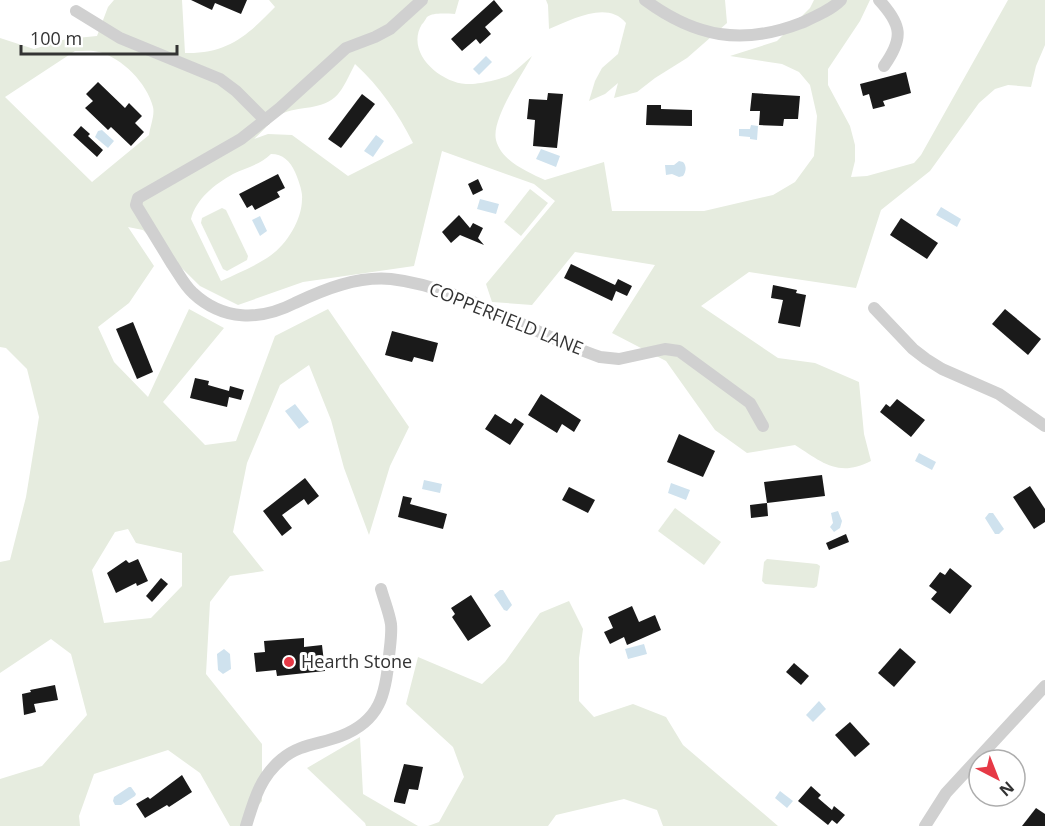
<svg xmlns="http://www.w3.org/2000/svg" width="1045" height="826" font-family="'Open Sans',sans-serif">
  <rect width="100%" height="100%" fill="#fff"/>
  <g fill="#e6ecdf" fill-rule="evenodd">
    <path d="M114,0H182L185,53C227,54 247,36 275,7L269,0H459L455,14C447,14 434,12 427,17C427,17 423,24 422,24C405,52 439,82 466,84C475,85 504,79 511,74C519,68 525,62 532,56C522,75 491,119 496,140C501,161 528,172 545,180L604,162L612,211H704L773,195L795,182L814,156L817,116L810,85L799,72L782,64L730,56L777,41L810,8L814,0H870L860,21L828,69V85L850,126L855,145V161L851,177L867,176L914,163L921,155L1008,0H1045V45L1036,66L1031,87L1008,85L995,89L979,103L930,171L881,210L856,288L749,272L701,306L778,358L815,363L859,382L864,434L871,461C838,478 822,462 795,445L747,453L715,430L666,361L612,333L655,265L575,252L532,305L492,302L486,284L555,201L534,184L442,151L414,266L303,282L238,305L200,286L143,230L128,227L154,266L129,303L98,327L114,362L148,397L189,309L224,328L163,402L205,445L236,441L275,336L328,309L409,427L390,466L369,535L344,468L331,420L309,365L280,385L247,463L233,532L264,571L230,576L210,602L206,674L262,744V801L242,826H230L200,773L168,750L94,774L79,816L80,826H0V779L42,766L87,715L71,654L51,639L0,673V562L10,560L26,497L39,417L27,369L6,348L0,347V38L34,49L66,39L97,36L108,7ZM75,51C83,51 92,50 99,52C122,58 147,83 153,107C155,115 150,127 149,135L92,182L5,97ZM355,64C380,87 398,113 413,143L348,176L292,135L268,134L254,139C262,132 270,122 278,116C285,111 297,109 305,108C339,104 341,91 355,64ZM271,154C283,154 290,161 295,172C298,179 303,192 302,199C302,221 285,247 267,258C253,267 236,274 221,281L191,219C196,199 215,184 233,174C247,167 260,165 271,154ZM128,529L136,543L182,553V586L151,618L104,623L92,570L115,532Z"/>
    <path d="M546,0H725L727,23L687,58L655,78L637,92L614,98L618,83L605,94L589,101L595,81L602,68L618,54L626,23C607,0 572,20 549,29L548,5Z"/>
    <path d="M530,189L548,203L521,236L504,222Z"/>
    <path d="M222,208L226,210L248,256L247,260L227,271L223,269L201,223L202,218Z"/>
    <path d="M675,508L721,542L704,565L658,531Z"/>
    <path d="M767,559L817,564L820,566L817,586L814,588L765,584L762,581L764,562Z"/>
    <path d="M569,601L583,629L579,658V701L594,717L633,704L666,717L683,745L778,826H663L657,810L624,799L556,815L548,826H428L439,822L464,777L453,747L406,704L418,657L482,684L505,662L540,613Z"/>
    <path d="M360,737L363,794L418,826H366L365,823L307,768Z"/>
  </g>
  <g fill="#cfe2ee">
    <path d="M486,56L492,62L479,75L473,69Z"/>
    <path d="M751,125L758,126L757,140L750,139V137L739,136V129H750Z"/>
    <path d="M102,130L114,141L108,148L95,137L98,131Z"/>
    <path d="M376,135L384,141L373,157L364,151Z"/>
    <path d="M541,149L560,156L556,167L536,159Z"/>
    <path d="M679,161L683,162C687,166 686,172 683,176L679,177L672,174L666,175L665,165H674Z"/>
    <path d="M480,199L499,204L496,214L477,209Z"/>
    <path d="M941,207L961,219L957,227L936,215Z"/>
    <path d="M260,216L267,231L260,236L252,220Z"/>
    <path d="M295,404L309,422L299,429L285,411Z"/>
    <path d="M919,453L936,462L932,470L915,461Z"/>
    <path d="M424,480L442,484L440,493L422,489Z"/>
    <path d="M671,483L690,490L686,500L668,493Z"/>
    <path d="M838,511L842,521L840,528L834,532L830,527L833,523L831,513Z"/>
    <path d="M989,513H993L1004,529L999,534H995L985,518Z"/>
    <path d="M500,590H503L512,605L507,611L504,610L494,595Z"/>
    <path d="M644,644L647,654L628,659L625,649Z"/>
    <path d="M224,649L230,654L231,669L223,674L218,670L217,654Z"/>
    <path d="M819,701L826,709L813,722L806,715Z"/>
    <path d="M129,787H131L136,794L135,796L121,805H115L113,801L114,797Z"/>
    <path d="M780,791L793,801L787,808L775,798Z"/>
  </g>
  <g fill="#1a1a1a">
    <path d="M191,0H247L241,14L215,3L212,10Z"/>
    <path d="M494,0L503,11L485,27L491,34L480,44L476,39L462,51L451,39Z"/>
    <path d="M906,72L911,93L883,101L885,106L873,109L869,94L863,96L860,84Z"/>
    <path d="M98,82L125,108L129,103L142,116L135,123L144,132L131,146L111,127L108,130L85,108L93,101L86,94Z"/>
    <path d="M548,93L563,94L557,148L533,146L535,120L527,119L529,99L547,100Z"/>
    <path d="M752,93L800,96L798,119H784L783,126L759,125L760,111H750Z"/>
    <path d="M362,94L375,104L341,148L328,139Z"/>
    <path d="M647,105H661V109L692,110V126L646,125Z"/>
    <path d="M81,126L90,134L88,136L103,150L97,157L73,135Z"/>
    <path d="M278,174L285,188L277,192L280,197L255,210L252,205L247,208L239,194Z"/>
    <path d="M478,179L483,190L473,195L468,184Z"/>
    <path d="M459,215L470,228L473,223L483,228L478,238L484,245L460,235L451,243L442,232Z"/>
    <path d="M901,218L938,243L927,259L890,235Z"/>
    <path d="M571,264L615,285L618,279L632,286L627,296L616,291L612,301L564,278Z"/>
    <path d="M773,285L797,290L796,293L806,295L800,327L778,323L783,300L771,298Z"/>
    <path d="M1005,309L1041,339L1028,355L992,324Z"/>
    <path d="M133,322L153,372L137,379L116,329Z"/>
    <path d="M392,331L438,343L433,362L414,357L412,362L385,355Z"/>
    <path d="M195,378L209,381L208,385L229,391L230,386L244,390L241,400L229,397L227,407L190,398Z"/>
    <path d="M541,394L581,420L574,432L562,424L557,433L528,415Z"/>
    <path d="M897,399L925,420L911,437L880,412L886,404L890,407Z"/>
    <path d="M495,414L511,424L515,418L524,424L510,445L485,429Z"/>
    <path d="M679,434L715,451L703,477L667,462Z"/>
    <path d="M822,475L825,496L767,503L768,516L751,518L750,505L767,503L764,482Z"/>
    <path d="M305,478L319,496L308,505L304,499L282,515L292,528L282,536L263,511Z"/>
    <path d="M1030,486L1045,509V522L1034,529L1013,497Z"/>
    <path d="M569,487L595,500L588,513L562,500Z"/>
    <path d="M403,496L412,498L410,504L447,514L443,529L398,517Z"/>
    <path d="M846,534L849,542L829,550L826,543Z"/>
    <path d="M138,559L148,581L137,586L136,583L116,593L107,573L126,560L129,563Z"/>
    <path d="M950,568L972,586L950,614L931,599L937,592L929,586L940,572L945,575Z"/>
    <path d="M161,578L168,584L152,602L146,596Z"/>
    <path d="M471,595L491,626L468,641L452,617L455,614L451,608Z"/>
    <path d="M632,606L639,622L655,615L661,630L627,645L624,637L610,644L604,632L613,628L608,617Z"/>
    <path d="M304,638V647L322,645L325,671L277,676L276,670L256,672L254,653L265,652L264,641Z"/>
    <path d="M900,648L916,662L894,687L878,673Z"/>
    <path d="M794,663L809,676L801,685L786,672Z"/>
    <path d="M55,685L58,700L34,704L36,712L24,715L22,694L31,692L30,690Z"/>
    <path d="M850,722L870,744L855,757L835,735Z"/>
    <path d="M404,764L423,767L418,790L409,789L405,804L394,802V800Z"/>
    <path d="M182,775L192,792L169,807L167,805L145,818L136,804L148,797L150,799Z"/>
    <path d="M811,786L821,795L818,798L832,810L834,806L845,815L837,824L832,820L828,825L798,801Z"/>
    <path d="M1036,808L1045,814V826H1022Z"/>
  </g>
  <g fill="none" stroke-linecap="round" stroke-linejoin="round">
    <g stroke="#d0d0d0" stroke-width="12">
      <path d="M422,0L390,29L375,37L346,48L280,108L241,139L138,198L136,205C148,225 160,244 172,264C179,274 184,285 193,293C223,321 260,321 295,303C325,289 357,276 391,279C462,287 532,334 600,357L619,359L665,349L679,351L750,403L763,426"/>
      <path d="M645,0C695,37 742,46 801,23C814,17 830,11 841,0"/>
      <path d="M879,0C902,25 904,38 884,66"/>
      <path d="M76,11L120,38L220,79L236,91L265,120"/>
      <path d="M874,308L913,349L926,359L942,369L999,394L1045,426"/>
      <path d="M246,826C254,800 260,777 282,759C299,744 321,744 341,736C380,721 386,694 389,656C390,646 392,634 391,624C389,612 384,600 381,589"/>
      <path d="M925,826L946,793L1045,686"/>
    </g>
  </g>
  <circle fill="#e63946" stroke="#fff" stroke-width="2" cx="289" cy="662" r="6"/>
  <g text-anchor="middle" stroke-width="6" stroke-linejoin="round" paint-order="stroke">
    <g font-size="18" fill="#333" stroke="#fff">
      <text transform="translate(506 319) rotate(22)" y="6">COPPERFIELD LANE</text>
    </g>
    <g font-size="18" fill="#333" stroke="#fff" text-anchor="start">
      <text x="301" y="668">Hearth Stone</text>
    </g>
  </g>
  <g transform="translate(997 778) rotate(138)"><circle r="28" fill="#ffffff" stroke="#adadad" stroke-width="1.5"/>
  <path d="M0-4.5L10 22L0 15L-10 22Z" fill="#e63946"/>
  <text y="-9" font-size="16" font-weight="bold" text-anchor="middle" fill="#333333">N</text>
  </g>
  <path d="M21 45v9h156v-9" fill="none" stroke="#333333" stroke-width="3"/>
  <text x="30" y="45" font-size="18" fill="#333333" stroke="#ffffff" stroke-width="4.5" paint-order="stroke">100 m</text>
</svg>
